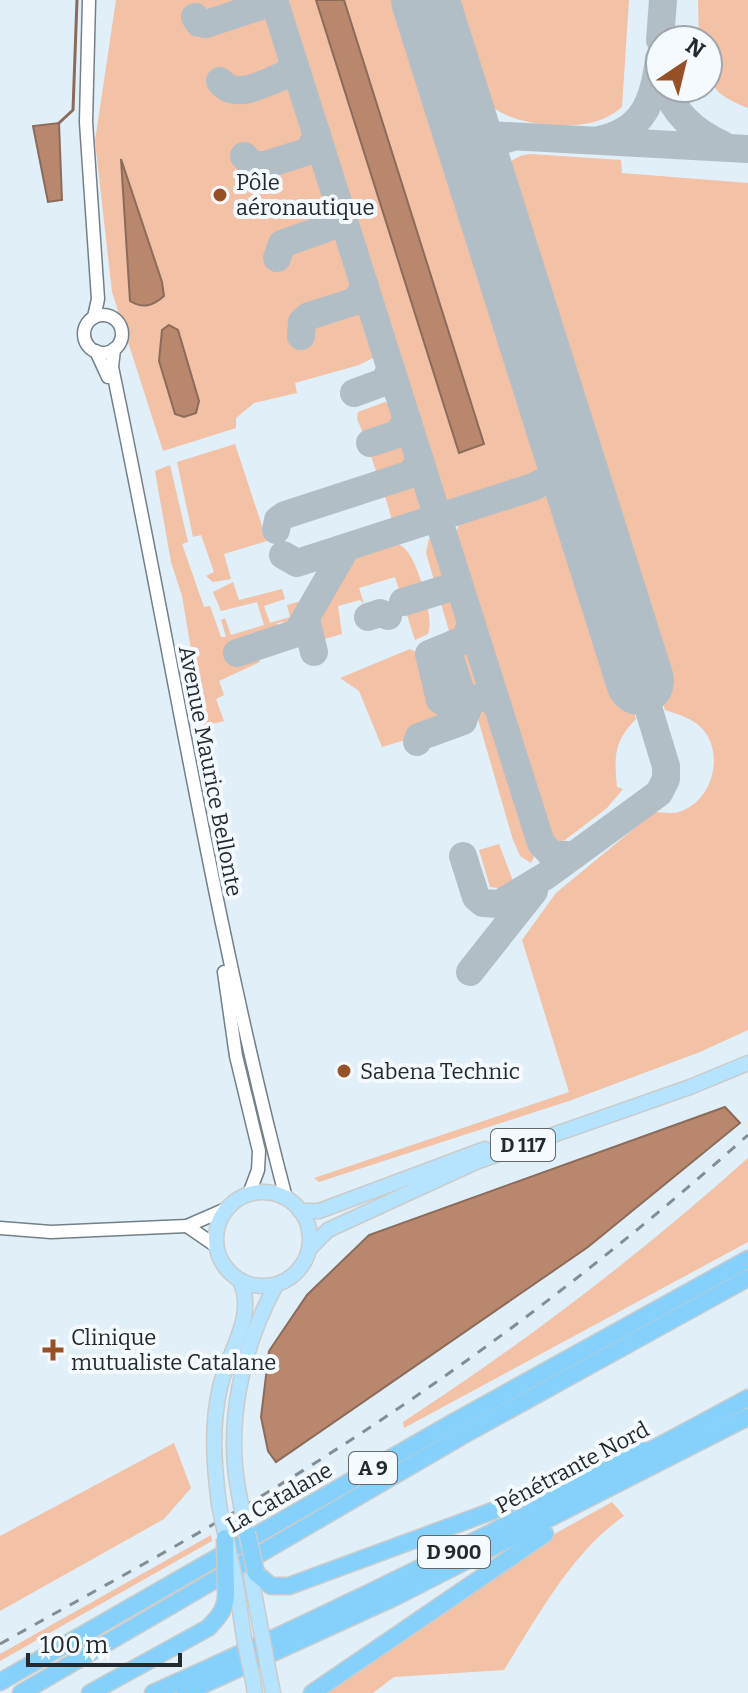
<svg xmlns="http://www.w3.org/2000/svg" width="748" height="1693" font-family="Bitter,serif">
  <rect width="100%" height="100%" fill="#e0eff8"/>
  <g fill="#f2c1a6">
    <path d="M116,0H267L377,356L359,365L295,383L297,393L254,403L236,418V428L163,451L112,292L95,141Z"/>
    <path d="M283,0H409L546,433V458L528,480L462,502L446,500L436,490Z"/>
    <path d="M441,0H629L622,107C601,125 579,126 552,125C468,120 463,69 441,0Z"/>
    <path d="M698,0H748V108C706,91 708,82 708,40H699Z"/>
    <path d="M531,154L621,160L622,173L748,183V1030L700,1052L569,1101L319,1182L314,1178L569,1092L522,940L556,893L654,812C661,812 672,814 679,812C710,802 723,762 707,735C698,720 681,715 665,710L501,194C503,172 506,156 531,154Z"/>
    <path d="M385,402L394,407L397,425L364,435L357,419L358,412Z"/>
    <path d="M399,441L408,446L412,462L409,467L383,476L377,474L370,453Z"/>
    <path d="M235,444L267,541L224,554L231,579L213,582L206,576L214,572L201,535L193,537L177,462Z"/>
    <path d="M170,465L188,542L182,544L204,607L210,606L221,637H226L221,620L225,618L231,635L264,625L257,602L221,611L213,592L233,582L239,600L282,589L285,599L264,606L270,623L290,617L287,605L305,600L328,562L293,627L283,622L277,623L279,631L258,638L256,632L247,635L251,643L236,649L238,656L256,650L260,662L219,681L224,695L216,699L224,721L204,726L182,596L171,562L155,471Z"/>
    <path d="M413,482L421,487V509L411,520L393,523L384,493Z"/>
    <path d="M535,494L558,500L572,516L636,719C614,741 614,757 617,787L623,789L607,808L561,843L546,835L453,539L461,520Z"/>
    <path d="M429,538L440,549L464,630L454,636L450,634L426,553Z"/>
    <path d="M389,542C396,543 402,545 406,550C418,562 435,620 428,634L415,640L395,577L359,588L364,604L360,600L338,606L342,634L314,642L310,631L347,556Z"/>
    <path d="M410,649L420,654L440,720L407,732L405,740L382,747L359,691L340,678Z"/>
    <path d="M461,649L471,652L482,682L478,690L473,691L466,687L457,655Z"/>
    <path d="M483,705L490,709L536,853L531,863L520,856L513,840L475,709Z"/>
    <path d="M499,844L513,881L506,889L490,887L479,850Z"/>
    <path d="M748,1158V1242L404,1428L403,1422C524,1343 640,1255 748,1158Z"/>
    <path d="M174,1443L191,1488L164,1519L0,1611V1536Z"/>
    <path d="M612,1502L624,1516C571,1553 538,1616 504,1670L394,1677L373,1693H319L531,1547Z"/>
    <path d="M211,1535L212,1541L0,1661V1654Z"/>
  </g>
  <g fill="#b8876d" stroke="#8b6b5a" stroke-width="2">
    <path d="M316,0H344L484,444L459,453Z"/>
    <path d="M59,123L62,200L48,202L33,126Z"/>
    <path d="M121,159L162,282L164,296C153,306 143,309 130,301Z"/>
    <path d="M169,325L178,330L199,401L196,413L184,417L175,414L159,361L162,330Z"/>
    <path d="M725,1107L740,1123L588,1247L276,1462L268,1451L261,1417L269,1351L307,1295L369,1235Z"/>
  </g>
  <g fill="none" stroke-linecap="round" stroke-linejoin="round">
    <path stroke="#8b6b5a" stroke-width="3" d="M59,123L73,110L77,0"/>
    <g stroke="#b2bec6" stroke-width="28">
      <path d="M274,0L541,843L552,855H574"/>
      <path d="M195,17L199,23L206,24L261,6L268,0"/>
      <path d="M660,40L663,0"/>
      <path d="M220,81C235,101 264,83 283,76L290,72L293,61"/>
      <path d="M666,88C675,116 697,133 723,145"/>
      <path d="M458,103L466,123L488,135L748,149"/>
      <path d="M599,140C644,131 654,100 659,59"/>
      <path d="M244,156L253,165H265L309,151L317,135"/>
      <path d="M481,175L478,159L483,145L510,138"/>
      <path d="M277,258L282,244L332,226L341,212"/>
      <path d="M301,336L302,322L309,316L356,301L365,286"/>
      <path d="M354,393L384,382L391,369"/>
      <path d="M370,443L398,434L407,419"/>
      <path d="M276,530L278,520L285,515L411,474L420,460"/>
      <path d="M283,555L297,563L533,487L551,478L562,465L560,425"/>
      <path d="M403,602L459,585"/>
      <path d="M368,617L380,613L388,616"/>
      <path d="M306,620L314,652"/>
      <path d="M471,623L466,639L429,654L440,700L450,706L486,696L497,705"/>
      <path d="M455,643L449,655L467,711"/>
      <path d="M237,653L297,633L346,548"/>
      <path d="M417,742L419,737L463,721L470,699"/>
      <path d="M463,856L476,897L483,903L499,904L547,875L659,793L666,779V766L640,681"/>
      <path d="M470,972L534,891"/>
    </g>
    <path stroke="#b2bec6" stroke-width="68" d="M425,0L640,681"/>
    <defs>
      <g id="secondary">
        <path d="M89,0L86,122L98,299L94,317"/>
        <circle cx="103" cy="334" r="19"/>
        <path d="M114,349L112,367C170,644 214,924 286,1198"/>
        <path d="M96,351L108,377"/>
        <path d="M224,972L236,1056L259,1151L258,1170L249,1194"/>
        <path d="M187,1226L216,1246"/>
        <path d="M0,1228L51,1232L187,1226L226,1209"/>
      </g>
      <g id="primary">
        <circle cx="263" cy="1239" r="47"/>
        <path d="M300,1211H319L485,1149"/>
        <path d="M310,1248L328,1230L476,1162L690,1087L748,1063"/>
        <path d="M239,1494C225,1424 242,1347 276,1285"/>
        <path d="M219,1505C214,1466 211,1426 220,1387C228,1352 257,1315 240,1281"/>
        <path d="M251,1576L261,1630"/>
        <path d="M236,1584L244,1638"/>
        <path d="M268,1668L273,1693"/>
        <path d="M252,1676L255,1693"/>
      </g>
      <g id="highway">
        <path d="M256,1573L271,1586H289L498,1509L639,1446"/>
        <path d="M0,1682L452,1423L748,1259"/>
        <path d="M21,1693L462,1436L748,1278"/>
        <path d="M90,1693L208,1628C220,1616 227,1607 226,1590"/>
        <path d="M153,1693C356,1603 553,1504 748,1398"/>
        <path d="M185,1693L395,1597L748,1417"/>
        <path d="M312,1693L545,1534"/>
      </g>
    </defs>
    <use href="#secondary" stroke="#728087" stroke-width="15"/>
    <use href="#primary" stroke="#cacccc" stroke-width="17"/>
    <use href="#highway" stroke="#cacccc" stroke-width="19"/>
    <use href="#secondary" stroke="#fff" stroke-width="12"/>
    <use href="#primary" stroke="#b6e3fd" stroke-width="14"/>
    <use href="#highway" stroke="#86d1fb" stroke-width="16"/>
    <path stroke="#838d93" stroke-width="3" stroke-dasharray="10 10" stroke-linecap="butt" d="M0,1644C105,1585 212,1528 315,1463C468,1366 612,1256 748,1135"/>
    <defs>
      <g id="primary-bridge">
        <path d="M239,1494L248,1544"/>
        <path d="M219,1505L236,1584"/>
        <path d="M261,1630L268,1668"/>
        <path d="M244,1638L252,1676"/>
      </g>
      <g id="highway-bridge">
        <path d="M247,1533L256,1573"/>
        <path d="M225,1538L226,1590"/>
      </g>
    </defs>
    <use href="#primary-bridge" stroke="#cacccc" stroke-width="17" stroke-linecap="butt"/>
    <use href="#highway-bridge" stroke="#cacccc" stroke-width="19" stroke-linecap="butt"/>
    <use href="#primary-bridge" stroke="#b6e3fd" stroke-width="14"/>
    <use href="#highway-bridge" stroke="#86d1fb" stroke-width="16"/>
  </g>
  <g fill="#975127" stroke="#f5fafe" stroke-width="3">
    <circle cx="220" cy="195" r="8"/>
    <circle cx="344" cy="1071" r="8"/>
    <path d="M49 1338h8v8h8v8h-8v8h-8v-8h-8v-8h8z"/>
  </g>
  <g text-anchor="middle" stroke-width="8" stroke-linejoin="round" paint-order="stroke">
    <g fill="#f5fafe" stroke="#62686b" stroke-width="2">
      <rect x="491" y="1129" width="64" height="32" rx="6"/>
      <rect x="349" y="1452" width="48" height="32" rx="6"/>
      <rect x="418" y="1536" width="72" height="32" rx="6"/>
    </g>
    <g font-size="20" font-weight="bold" fill="#23292c">
      <text x="523" y="1152">D 117</text>
      <text x="373" y="1475">A 9</text>
      <text x="454" y="1559">D 900</text>
    </g>
    <g font-size="22" fill="#23292c" stroke="#f5fafe" text-anchor="start">
      <text x="236" y="190">Pôle<tspan x="236" dy="25">aéronautique</tspan></text>
      <text x="360" y="1079">Sabena Technic</text>
      <text x="71" y="1345">Clinique<tspan x="71" dy="25">mutualiste Catalane</tspan></text>
    </g>
    <g font-size="22" fill="#23292c" stroke="#f5fafe">
      <text transform="translate(211 771) rotate(79)" y="8">Avenue Maurice Bellonte</text>
      <text transform="translate(572 1467) rotate(-28)" y="8">Pénétrante Nord</text>
      <text transform="translate(279 1497) rotate(-30)" y="8">La Catalane</text>
    </g>
  </g>
  <g transform="translate(684 64) rotate(35)"><circle r="38" fill="#f5fafe" stroke="#a1a6aa" stroke-width="2"/>
  <path d="M0-6L14 30L0 20L-14 30Z" fill="#975127"/>
  <text y="-12" font-size="22" font-weight="bold" text-anchor="middle" fill="#23292c">N</text>
  </g>
  <path d="M28 1653v12h152v-12" fill="none" stroke="#23292c" stroke-width="4"/>
  <text x="40" y="1653" font-size="24" fill="#23292c" stroke="#f5fafe" stroke-width="6" paint-order="stroke">100 m</text>
</svg>
